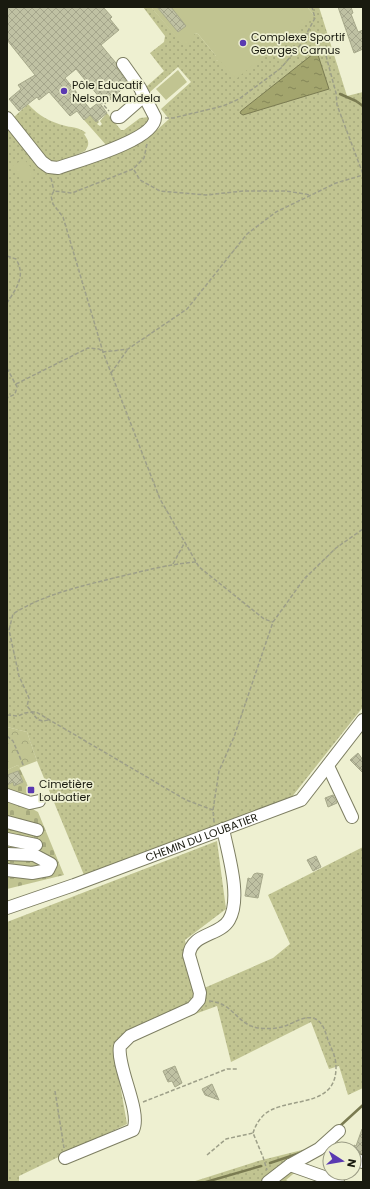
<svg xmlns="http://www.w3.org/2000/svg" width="370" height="1189" font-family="Poppins,sans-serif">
  <defs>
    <pattern id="grass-dots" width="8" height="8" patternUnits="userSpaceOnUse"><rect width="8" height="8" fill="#c1c491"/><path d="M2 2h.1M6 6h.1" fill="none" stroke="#a5a87c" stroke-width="1.8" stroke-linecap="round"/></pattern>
    <pattern id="forest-crowns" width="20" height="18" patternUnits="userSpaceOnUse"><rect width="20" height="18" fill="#c1c491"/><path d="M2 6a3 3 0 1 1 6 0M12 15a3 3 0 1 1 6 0" fill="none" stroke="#a5a87c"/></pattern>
    <pattern id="cemetery-stones" width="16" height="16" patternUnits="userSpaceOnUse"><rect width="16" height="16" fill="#c1c491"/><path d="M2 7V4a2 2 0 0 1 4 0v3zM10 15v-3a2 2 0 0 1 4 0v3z" fill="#a5a87c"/></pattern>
    <pattern id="water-ripples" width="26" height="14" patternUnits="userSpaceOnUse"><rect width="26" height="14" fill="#a3a56d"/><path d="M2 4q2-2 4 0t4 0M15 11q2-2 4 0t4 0" fill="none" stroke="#848658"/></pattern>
    <pattern id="building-cross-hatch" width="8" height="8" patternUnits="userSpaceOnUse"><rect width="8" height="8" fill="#bfc1a3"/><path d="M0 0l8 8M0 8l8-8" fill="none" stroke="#a4a58b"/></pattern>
  </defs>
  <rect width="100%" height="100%" fill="#eef0d1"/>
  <g fill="url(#grass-dots)">
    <path d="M143,7H151L183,44L195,33L198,34L216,56V61L314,15L307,7H319L347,96L363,92V707L287,803L84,875L37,761L27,732L7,727V124L40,166L119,152L147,139L169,119L161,109L191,82L178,67L150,92L146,87L164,71L150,53L164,42L165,36Z"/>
    <path d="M28,104C39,116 50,122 66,126C74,128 79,127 86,133L84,134C89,141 90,144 85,151L57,163L48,162L13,118Z"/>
    <path d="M107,113L121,130H124L140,118L149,117C147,133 120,140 107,146L84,120L92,114L99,122L97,124L100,126L102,124L100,121Z"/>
    <path d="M217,841L226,909L185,940L195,992L273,958L290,944L268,895L363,847V1088L348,1095L339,1066L329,1069L311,1022L231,1062L217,1006L113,1044L127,1124L19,1176V1182H7V922Z"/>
    <path d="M343,1132L286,1180L289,1182H192L258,1161L310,1148Z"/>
  </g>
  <path fill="url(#forest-crowns)" d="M7,727L27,732L37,761L19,768L18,765L7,770Z"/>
  <path fill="url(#cemetery-stones)" d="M18,765C22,773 26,781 29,789C32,798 25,806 38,812L64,875L7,889V770Z"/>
  <g fill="#c1c491">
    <path d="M151,7H307L314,15L236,79L219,60L216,61L213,58L216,56L198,34L195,33L191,42L183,45Z"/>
    <path d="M178,70L187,82L166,100L156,89Z"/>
    <path d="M24,159L37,175L25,183L12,166Z"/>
  </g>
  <path fill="url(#water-ripples)" stroke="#7a7b51" d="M316,53L318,55L329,89L243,115L240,113L241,111L313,54Z"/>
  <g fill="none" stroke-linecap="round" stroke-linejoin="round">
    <g stroke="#7a7b51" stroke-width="2.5">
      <path d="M340,94L356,101L363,106"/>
      <path d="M340,1126L363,1105"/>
      <path d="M270,1163L300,1153"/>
      <path d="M206,1182L261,1166"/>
    </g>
  </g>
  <g fill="url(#building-cross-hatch)" stroke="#a7a98b">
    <path d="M7,7H103L112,17L110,19L119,30L101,45L116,63L117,68L128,84L105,104L76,69L65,78L90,109L99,102L107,113L96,122L90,115L84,120L77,111L70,116L49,92L39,100L37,97L19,111L9,99L21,89L18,85L35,75L7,40Z"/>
    <path d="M157,7H171L186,26L178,32Z"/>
    <path d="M338,7H351L353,13L351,14L358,32L363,30V49L354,53Z"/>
    <path d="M358,753L363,760V773L350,760Z"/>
    <path d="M18,771L23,782L14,786L13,782L7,785V775Z"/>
    <path d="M333,795L337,803L328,807L325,798Z"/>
    <path d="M316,856L321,867L313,871L307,860Z"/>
    <path d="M257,873L263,874L258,898L245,896L248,878L251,879L254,874Z"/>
    <path d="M175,1066L182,1083L175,1087L172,1081L168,1082L163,1071Z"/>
    <path d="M212,1084L219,1100L205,1095L202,1089Z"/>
    <path d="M362,1129H363V1154L354,1152V1145L356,1146Z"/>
  </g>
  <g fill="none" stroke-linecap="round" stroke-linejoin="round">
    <defs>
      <g id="minor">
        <path d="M117,117H120L144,96"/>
        <path d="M7,118L42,162L49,167L58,168C77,161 156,140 155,117L140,88L123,64"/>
        <path d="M328,766L352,817"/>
        <path d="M7,795L30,803L39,801"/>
        <path d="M7,822L37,830"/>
        <path d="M7,839L36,845"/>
        <path d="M7,854L34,855L51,864L48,870L32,873L7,870"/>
        <path id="s1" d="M7,908L74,885L301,800L363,720"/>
        <path d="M65,1158L133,1130C142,1112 116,1066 120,1046L130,1036L192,1008L199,1000L200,993L189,955C191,933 220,936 229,920C242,898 228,854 223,829"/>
        <path d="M354,1159L363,1162"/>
        <path d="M290,1165L338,1182"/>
        <path d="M268,1182L290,1165L319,1149L339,1131"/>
      </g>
    </defs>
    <use href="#minor" stroke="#7d7e62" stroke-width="14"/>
    <g stroke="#9d9f88" stroke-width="1.5" stroke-dasharray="4 2" stroke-linecap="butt">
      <path d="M307,33L325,52L336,93L337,105L363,174"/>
      <path d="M100,101L109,111"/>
      <path d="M165,118H173L223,106L239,99L281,68L301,44L315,18L312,7"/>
      <path d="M147,144L144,158L133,169L72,193L54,191L51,196L53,204L63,217L103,352L160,499L199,567L264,619L273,622"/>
      <path d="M134,170L140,180L160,191L206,195L243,191H286L311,195"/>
      <path d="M51,178L54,191"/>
      <path d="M7,256L16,259C26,276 17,287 7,303"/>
      <path d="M7,368L17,387L15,394L7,398"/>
      <path d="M111,373L128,349"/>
      <path d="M16,384L88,348L99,349L103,352L128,349L187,309L247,234L276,212L336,183L363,175"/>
      <path d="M196,562C169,564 144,571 118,577C82,586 44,594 13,614L9,630L19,676L29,698L27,706L32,712H36L186,800L213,810"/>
      <path d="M173,564L185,542"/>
      <path d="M7,715L18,716L25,713L32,712C37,720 39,722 49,720"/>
      <path d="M7,736L13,741L24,767"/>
      <path d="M214,822L213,810L219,771L234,737L273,622L304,579L336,548L363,529"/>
      <path d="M209,1001C234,1003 236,1024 258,1028C267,1029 276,1029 285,1026C294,1023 303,1016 313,1018C323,1021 325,1031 328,1040C331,1048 336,1057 336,1066C337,1106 295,1098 271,1110C261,1115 256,1124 253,1133"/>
      <path d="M55,1091L64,1148"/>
      <path d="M143,1102L227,1069H238"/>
      <path d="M207,1155L226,1139L253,1133L263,1157L267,1170"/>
    </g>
    <use href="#minor" stroke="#fff" stroke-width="12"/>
  </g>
  <g fill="#5a39b1" stroke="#eef0d1" stroke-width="1.5">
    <circle cx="243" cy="43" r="4"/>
    <circle cx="64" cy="91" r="4"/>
    <rect x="27" y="786" width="8" height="8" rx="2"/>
  </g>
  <g text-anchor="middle" stroke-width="3.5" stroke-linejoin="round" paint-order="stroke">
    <g font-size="11" fill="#191a0f" stroke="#eef0d1" text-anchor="start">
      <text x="251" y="41">Complexe Sportif<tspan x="251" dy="13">Georges Carnus</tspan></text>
      <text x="72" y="89">Pôle Educatif<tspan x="72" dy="13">Nelson Mandela</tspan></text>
      <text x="39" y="788">Cimetière<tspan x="39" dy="13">Loubatier</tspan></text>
    </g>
    <g font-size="11" fill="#191a0f" stroke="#eef0d1">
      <text dy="4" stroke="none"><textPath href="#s1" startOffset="207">CHEMIN DU LOUBATIER</textPath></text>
    </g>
  </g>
  <rect width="370" height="1189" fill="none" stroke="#191a0f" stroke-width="16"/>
  <g transform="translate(342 1161) rotate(102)"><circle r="19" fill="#eef0d1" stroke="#999a83"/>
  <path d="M0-3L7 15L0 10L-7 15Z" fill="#5a39b1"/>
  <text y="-6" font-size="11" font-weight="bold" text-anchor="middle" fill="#191a0f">N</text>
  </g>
</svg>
